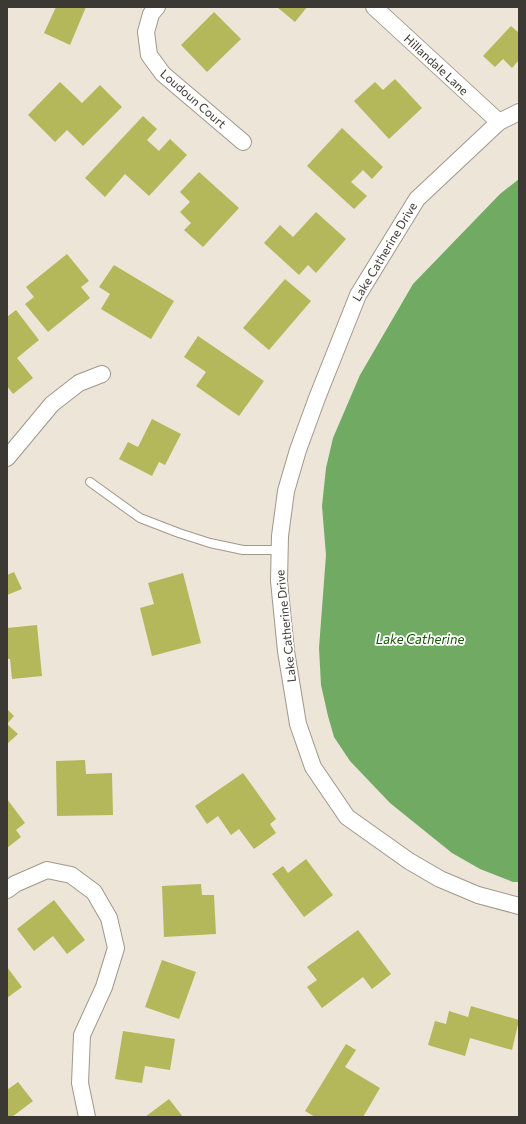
<svg xmlns="http://www.w3.org/2000/svg" width="526" height="1124" font-family="Commissioner,sans-serif">
  <rect width="100%" height="100%" fill="#ece5d8"/>
  <path fill="#70aa63" d="M519,179V882H513L480,869L452,853L390,803L350,761L334,737L328,716L321,685L319,648L326,555L322,506L326,468L333,438L360,375L413,284L500,194Z"/>
  <g fill="#b4b85a">
    <path d="M56,7H86L70,45L44,33Z"/>
    <path d="M277,7H307L295,22Z"/>
    <path d="M214,12L241,39L207,72L181,45Z"/>
    <path d="M511,26L519,33V60L512,68L503,59L495,67L483,56Z"/>
    <path d="M395,79L422,108L389,139L354,101L375,82L383,90Z"/>
    <path d="M60,82L82,103L100,85L122,107L83,146L67,130L55,142L28,115Z"/>
    <path d="M143,116L157,129L147,140L159,151L170,139L187,155L149,196L125,174L105,197L85,178Z"/>
    <path d="M342,128L383,167L372,179L363,170L351,182L367,196L354,209L307,166Z"/>
    <path d="M199,172L239,208L203,247L184,230L191,223L180,212L190,202L180,192Z"/>
    <path d="M316,212L346,239L316,273L308,265L299,275L264,243L280,225L293,237Z"/>
    <path d="M67,254L89,281L81,287L90,298L48,332L25,304L34,297L26,287Z"/>
    <path d="M114,265L174,301L151,339L101,309L110,294L99,287Z"/>
    <path d="M285,279L311,301L269,350L243,328Z"/>
    <path d="M16,310L39,340L17,358L33,378L13,394L7,386V317Z"/>
    <path d="M198,336L264,381L239,416L196,386L206,372L184,357Z"/>
    <path d="M152,419L181,434L165,465L159,462L152,476L119,459L128,442L138,447Z"/>
    <path d="M14,572L22,589L7,595V575Z"/>
    <path d="M183,573L201,643L152,656L140,608L154,604L148,583Z"/>
    <path d="M37,625L42,676L12,679L10,659H7V628Z"/>
    <path d="M7,709L14,716L7,724Z"/>
    <path d="M7,724L18,734L7,744Z"/>
    <path d="M85,760L86,774L112,773L113,815L57,816L56,761Z"/>
    <path d="M243,773L276,819L270,824L276,833L254,849L239,829L231,835L218,816L207,824L195,806Z"/>
    <path d="M7,799L25,823L16,830L21,837L7,848Z"/>
    <path d="M306,859L333,895L304,917L272,874L283,866L288,873Z"/>
    <path d="M201,884L202,895H214L216,934L164,937L162,886Z"/>
    <path d="M54,900L85,940L67,954L53,936L34,951L17,929Z"/>
    <path d="M358,930L391,974L372,989L363,977L322,1008L307,987L317,980L307,967Z"/>
    <path d="M162,960L196,972L179,1019L145,1007Z"/>
    <path d="M7,967L22,987L7,998Z"/>
    <path d="M471,1006L519,1020L512,1050L470,1038L465,1056L428,1045L435,1021L446,1024L449,1011L468,1017Z"/>
    <path d="M123,1031L175,1039L170,1070L145,1066L142,1083L115,1079Z"/>
    <path d="M346,1044L356,1050L345,1067L380,1088L363,1117H315L305,1111Z"/>
    <path d="M18,1082L33,1101L12,1117H7V1090Z"/>
    <path d="M169,1099L183,1117H145Z"/>
  </g>
  <g fill="none" stroke-linecap="round" stroke-linejoin="round">
    <defs>
      <path id="service" d="M90,482L140,518L179,533L210,543L243,550H279"/>
      <g id="minor">
        <path d="M157,7L151,14L146,32L149,55L163,74L243,142"/>
        <path d="M374,7L499,122"/>
        <path d="M519,112L499,122L417,199L358,295L317,398L298,450L286,491L280,536L279,581L286,651L298,724L313,767L347,817L409,861L440,879L478,895L519,906"/>
        <path d="M7,458L52,404L79,383L102,374"/>
        <path d="M7,890L15,884L47,870L71,875L94,892L109,918L116,948L104,987L82,1035L80,1083L87,1117"/>
      </g>
    </defs>
    <use href="#service" stroke="#9f988c" stroke-width="10"/>
    <use href="#minor" stroke="#9f988c" stroke-width="18"/>
    <use href="#service" stroke="#fff" stroke-width="8"/>
    <use href="#minor" stroke="#fff" stroke-width="16"/>
  </g>
  <g text-anchor="middle" stroke-width="3.5" stroke-linejoin="round" paint-order="stroke">
    <g font-size="12" fill="#3c3934" stroke="#fff">
      <text transform="translate(436 65) rotate(43)" y="4">Hillandale Lane</text>
      <text transform="translate(193 99) rotate(41)" y="4">Loudoun Court</text>
      <text transform="translate(385 252) rotate(-59)" y="4">Lake Catherine Drive</text>
      <text transform="translate(286 626) rotate(-96)" y="4">Lake Catherine Drive</text>
    </g>
    <g font-size="13" font-style="italic" fill="#195206" stroke="#fff">
      <text x="420" y="644">Lake Catherine</text>
    </g>
  </g>
  <rect width="526" height="1124" fill="none" stroke="#3c3934" stroke-width="16"/>
</svg>
